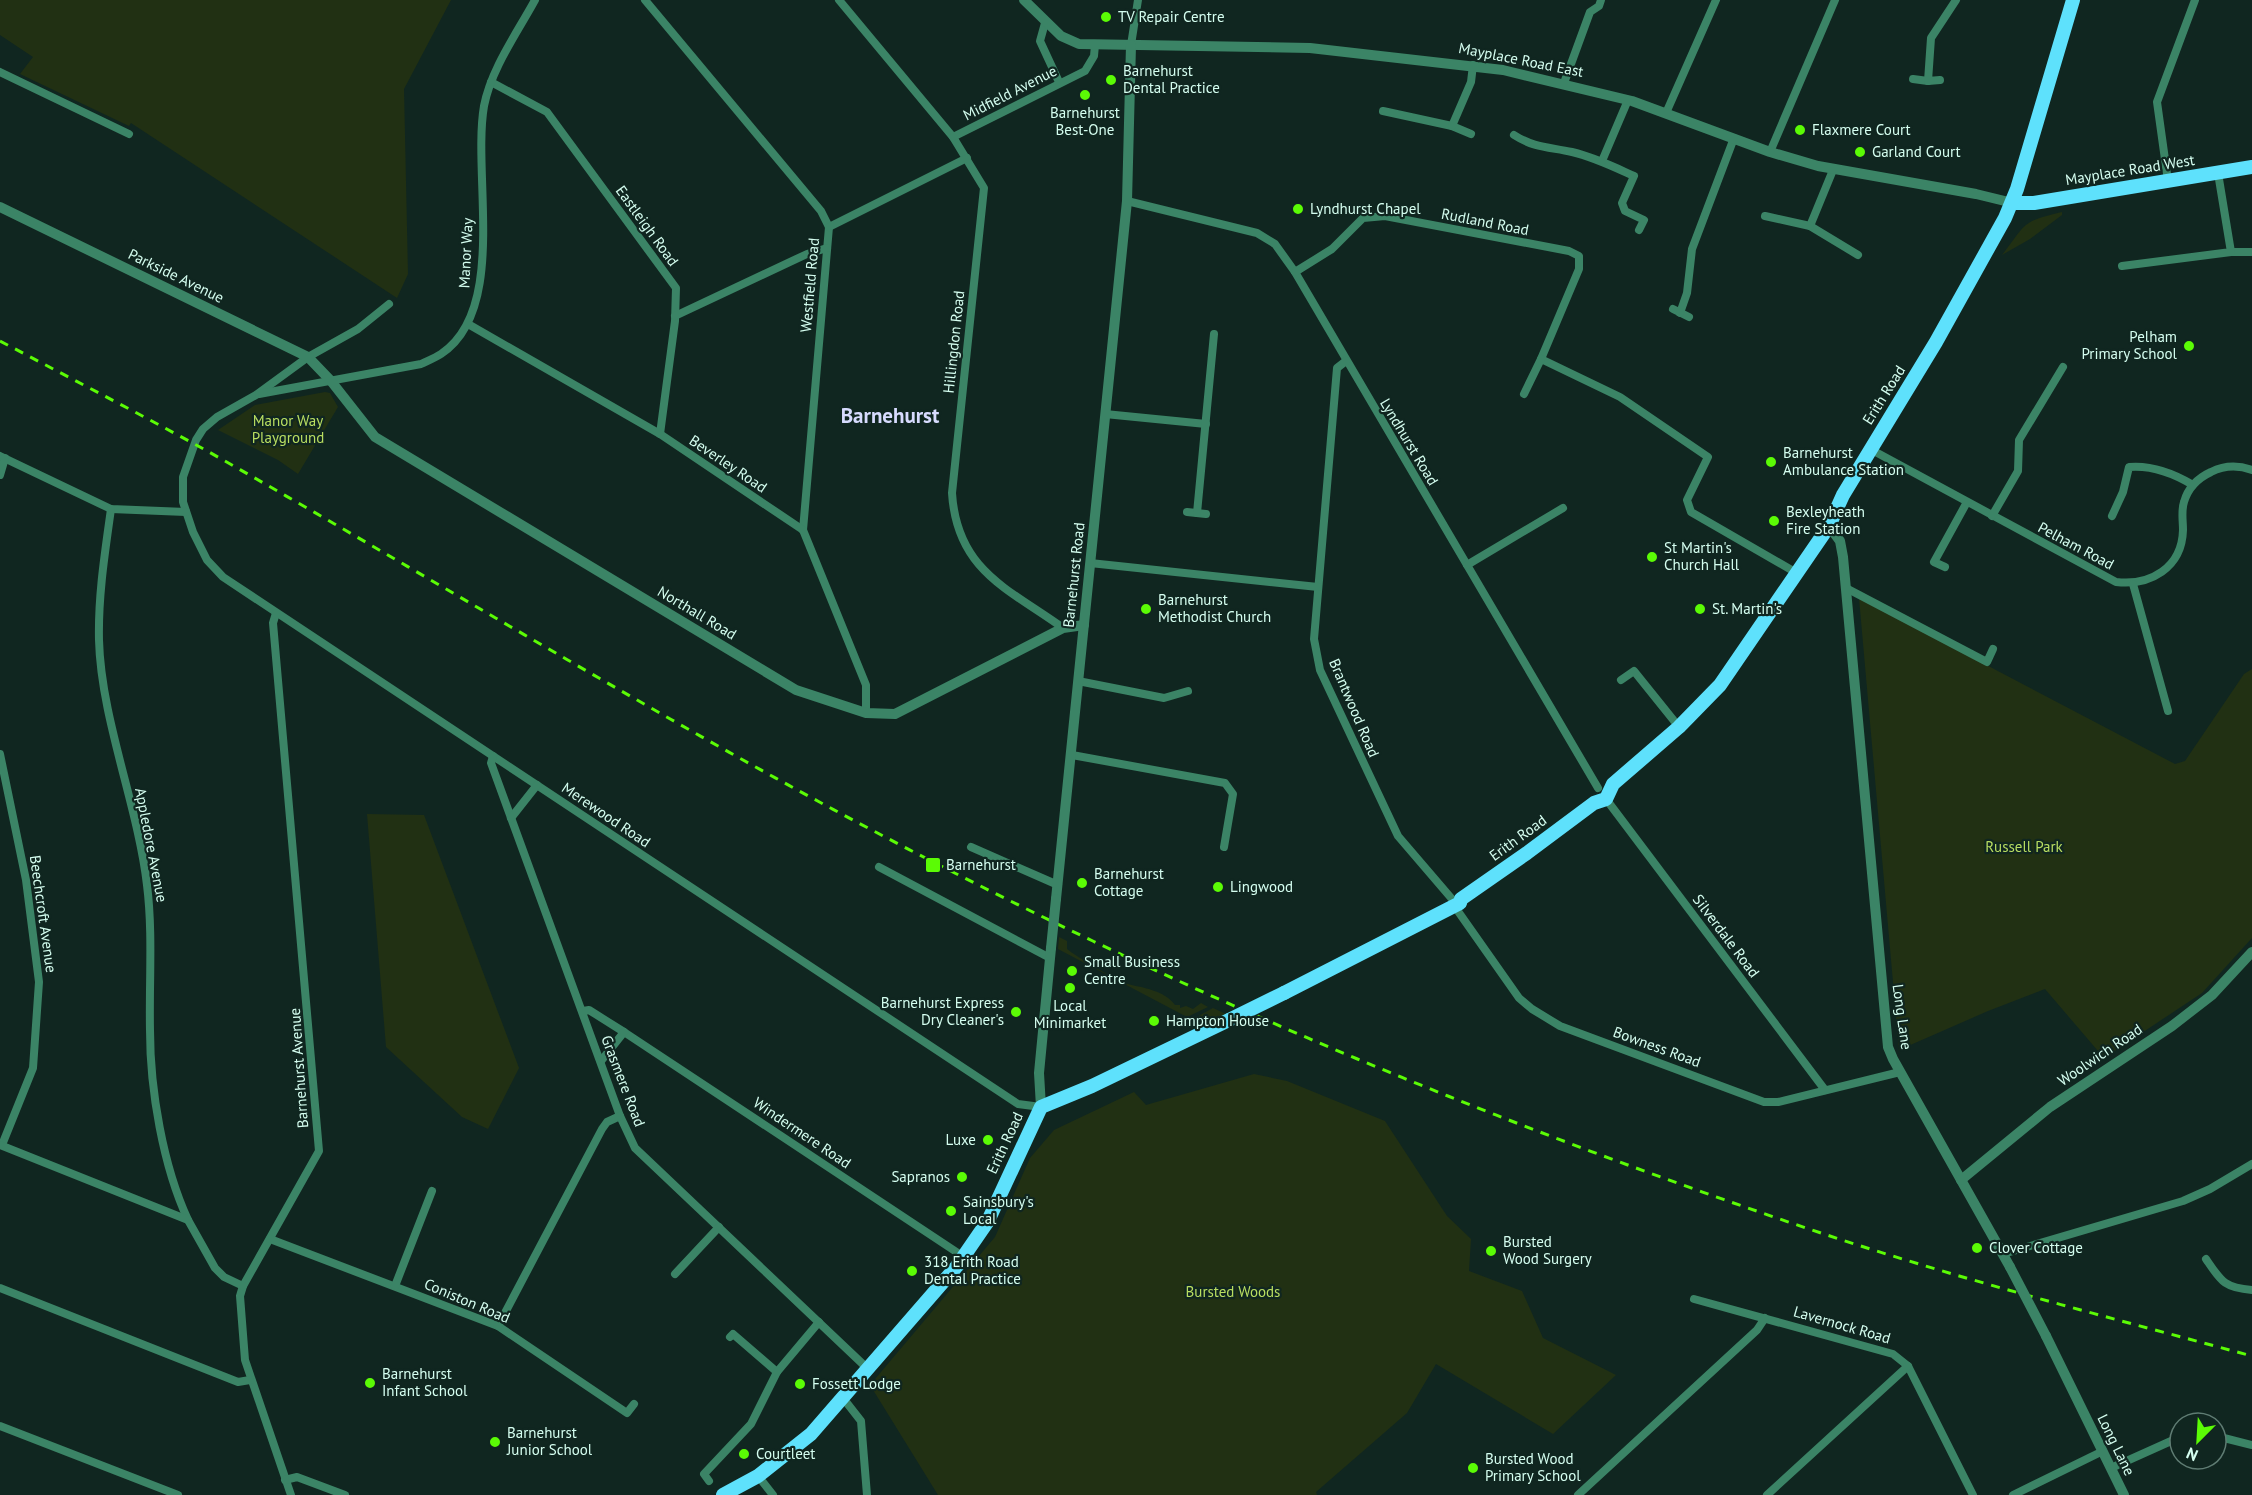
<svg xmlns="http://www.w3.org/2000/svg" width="2252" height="1495" font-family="'PT Sans',sans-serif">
  <rect width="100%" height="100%" fill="#102620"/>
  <g fill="#213013">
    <path d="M0,0H451L404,89L408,274L397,298L131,123L129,126L20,74L33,57L0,35Z"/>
    <path d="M2062,212V215L2030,239L2002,255C2027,223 2020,222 2062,212Z"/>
    <path d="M325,392L330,393L338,407L298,474L278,460L218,430L255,405Z"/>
    <path d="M1859,598L2175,764L2185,761L2244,674L2252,669V938L2202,993L2104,1058L2045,989L1988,1011L1899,1050Z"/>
    <path d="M367,814L424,815L519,1068L488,1129L462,1117L386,1047Z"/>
    <path d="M1059,937L1067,941V949C1074,955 1118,982 1128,984C1143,988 1164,990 1175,1005H1180V1008L1186,1006L1193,1009L1201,1003L1208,1007L1187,1017L1058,949Z"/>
    <path d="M1213,1008L1226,1014L1205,1025L1193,1019Z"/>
    <path d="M1254,1074L1287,1081L1385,1121L1447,1216L1471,1239L1469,1271L1522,1291L1543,1338L1616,1375L1553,1434L1436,1364L1407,1413L1316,1492L1317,1495H938L870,1385L995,1237L1030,1158L1054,1130L1134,1092L1146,1105Z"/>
  </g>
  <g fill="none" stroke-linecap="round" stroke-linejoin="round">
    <g stroke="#3b8466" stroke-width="8">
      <path d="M645,0L821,211L829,227L803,530"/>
      <path d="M839,0L953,137L984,188L952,493C957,571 1009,589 1063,628"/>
      <path d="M1045,23L1040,41L1059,82"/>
      <path d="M1131,45L1138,0"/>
      <path d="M0,72L129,134"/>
      <path d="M1913,79L1928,81"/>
      <path d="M1940,80L1928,81L1931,38L1956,0"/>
      <path d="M491,82L547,112L676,288L675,321L660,434"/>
      <path d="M1564,83L1590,12L1599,6L1601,0"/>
      <path d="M1383,111L1452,126L1471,134"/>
      <path d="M1666,113L1716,0"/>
      <path d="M1452,126L1471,82L1473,65"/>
      <path d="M1514,135C1534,148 1550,147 1572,152C1594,157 1614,167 1634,176L1622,203L1625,211L1644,220L1639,230"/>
      <path d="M953,137L1085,71L1094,56L1095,45"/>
      <path d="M1770,152L1835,0"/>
      <path d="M1602,161L1628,100"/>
      <path d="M1833,170L1810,226L1858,255"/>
      <path d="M2168,181L2157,102L2195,0"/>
      <path d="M1127,201L1257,233L1275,244L1295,272L1598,788"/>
      <path d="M1765,216L1810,226"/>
      <path d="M829,227L967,158"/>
      <path d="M2231,252H2252"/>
      <path d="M2122,266L2231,252L2218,173"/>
      <path d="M1295,272L1332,249L1363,218L1385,216L1569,251L1579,256V269L1541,359L1620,397L1708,457L1687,500L1691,512L1795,572"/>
      <path d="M389,304L358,329L308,357L256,395L217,417L203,429L196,440L183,477V502L193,532L207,560L223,577L1018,1104L1041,1107"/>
      <path d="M1673,309L1689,317"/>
      <path d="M1680,313L1687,293L1692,249L1734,138"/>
      <path d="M675,316L807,254L827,248"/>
      <path d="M468,324L660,434L803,530L866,685V713"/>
      <path d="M1346,361L1337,368L1314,639L1320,670L1398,836L1452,899"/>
      <path d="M259,394L421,364C427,361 435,358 441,354C508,310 472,175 484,106C491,69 517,33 535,0"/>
      <path d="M1524,394L1541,359"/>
      <path d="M1105,414L1206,424"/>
      <path d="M1870,449L2116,582C2150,586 2182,568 2183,530C2183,520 2181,511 2184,502C2188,488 2198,478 2211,472C2225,465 2238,465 2252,470"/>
      <path d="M0,456L111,509L186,512"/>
      <path d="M0,475L5,458"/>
      <path d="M111,509C105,552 98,596 99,640C101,719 138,806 147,885C153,933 149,982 150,1030C150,1090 163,1166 188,1220"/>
      <path d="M1187,512L1206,514"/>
      <path d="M1197,513L1214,334"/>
      <path d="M1992,516L2018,471L2019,440L2063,367"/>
      <path d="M2112,516L2123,492L2129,467C2152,465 2173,473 2193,485"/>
      <path d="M1090,563L1318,587"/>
      <path d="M1467,565L1563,508"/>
      <path d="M1945,567L1934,562L1967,502"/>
      <path d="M2133,584L2168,711"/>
      <path d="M1846,588L1987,662L1993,649"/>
      <path d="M276,613L273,623L319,1151L243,1286L240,1296L245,1360L291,1495"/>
      <path d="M1621,680L1634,671L1679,727"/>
      <path d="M1078,681L1164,698L1188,691"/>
      <path d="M0,754L26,880L39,982L33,1068L2,1145"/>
      <path d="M1072,755L1225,783L1233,794L1224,847"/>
      <path d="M493,756L491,763L620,1116L635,1148L868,1369"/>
      <path d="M1606,799L1825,1090"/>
      <path d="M511,818L537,785"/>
      <path d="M971,847L1058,885"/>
      <path d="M879,867L1050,958"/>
      <path d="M1455,907L1519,998L1532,1009L1560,1026L1764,1102H1778L1900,1072"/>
      <path d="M583,1011L589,1010L624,1032L964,1257"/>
      <path d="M601,1061L624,1032"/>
      <path d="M0,1145L188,1220L215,1268L224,1277L243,1286"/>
      <path d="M270,1239L498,1326L627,1413L634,1404"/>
      <path d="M2003,1254L2183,1201L2210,1189L2252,1164"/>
      <path d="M2206,1259C2221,1281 2224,1288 2252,1290"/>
      <path d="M675,1274L719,1227"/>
      <path d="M395,1286L432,1191"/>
      <path d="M0,1288L238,1382L250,1380"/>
      <path d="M1694,1299L1893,1354L1908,1366L1973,1495"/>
      <path d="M498,1326L602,1129L607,1122L620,1116"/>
      <path d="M730,1337L733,1334L777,1372"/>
      <path d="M843,1398L861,1421L867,1495"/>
      <path d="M0,1426L178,1495"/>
      <path d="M2216,1436L2252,1445"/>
      <path d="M2111,1468L2180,1437"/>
      <path d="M758,1476L773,1495"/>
      <path d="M285,1480L297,1477L345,1495"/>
      <path d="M709,1481L704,1474L751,1424L777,1372L819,1322"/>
      <path d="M1578,1495L1757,1330L1765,1318"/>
      <path d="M1767,1495L1908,1366"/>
      <path d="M2013,1495L2103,1451"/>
    </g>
    <g stroke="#3b8466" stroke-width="10">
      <path d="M1024,0L1061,36L1079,44L1310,48L1503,70L1632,101L1770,152L1818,166L1976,194L2013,203"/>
      <path d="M0,207L308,357L331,381L375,437L796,690L866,713L895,714L1063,628L1084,625"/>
      <path d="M1829,526L1840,541L1843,557L1888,1047L1893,1059L2010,1267"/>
      <path d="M1056,899L1127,201L1131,45"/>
      <path d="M1041,1107L1039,1073L1051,948"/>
      <path d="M1961,1180L2050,1107L2172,1026L2212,995L2252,952"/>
      <path d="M2046,1336L2124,1495"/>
    </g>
    <g stroke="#5ee1fc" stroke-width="14">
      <path d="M2013,203H2034L2252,167"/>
      <path d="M1284,993L1460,903L1461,899L1527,853L1594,803L1606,799L1613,784L1679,727L1720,685L1829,526L1843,495L1936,342L2005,218L2017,189L2073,0"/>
      <path d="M723,1495L758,1476L811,1434L957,1266L988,1221L1041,1107L1092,1086L1229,1020"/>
    </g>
    <path stroke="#5bfb05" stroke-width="3" stroke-dasharray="9 8" stroke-linecap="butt" d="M0,341C70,378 140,414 209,452C455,591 695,741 947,869C1224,1011 1514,1129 1809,1229C1954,1278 2104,1316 2252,1356"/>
    <g stroke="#3b8466" stroke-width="10">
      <path d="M1051,948L1056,899"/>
      <path d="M2010,1267L2046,1336"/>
    </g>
    <path stroke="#5ee1fc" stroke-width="14" d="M1229,1020L1284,993"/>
  </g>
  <g fill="#5bfb05" stroke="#102620" stroke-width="2">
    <circle cx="1106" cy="17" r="6"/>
    <circle cx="1111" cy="80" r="6"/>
    <circle cx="1085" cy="95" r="6"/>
    <circle cx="1800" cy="130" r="6"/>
    <circle cx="1860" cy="152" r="6"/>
    <circle cx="1298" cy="209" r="6"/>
    <circle cx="2189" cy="346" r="6"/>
    <circle cx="1771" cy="462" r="6"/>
    <circle cx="1774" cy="521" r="6"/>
    <circle cx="1652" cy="557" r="6"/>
    <circle cx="1146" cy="609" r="6"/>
    <circle cx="1700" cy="609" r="6"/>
    <rect x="925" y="857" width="16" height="16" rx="3"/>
    <circle cx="1082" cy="883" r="6"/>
    <circle cx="1218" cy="887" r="6"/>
    <circle cx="1072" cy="971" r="6"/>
    <circle cx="1070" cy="988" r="6"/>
    <circle cx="1016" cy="1012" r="6"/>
    <circle cx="1154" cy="1021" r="6"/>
    <circle cx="988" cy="1140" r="6"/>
    <circle cx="962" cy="1177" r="6"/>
    <circle cx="951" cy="1211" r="6"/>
    <circle cx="1977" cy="1248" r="6"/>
    <circle cx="1491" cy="1251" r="6"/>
    <circle cx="912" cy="1271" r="6"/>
    <circle cx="370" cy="1383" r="6"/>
    <circle cx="800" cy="1384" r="6"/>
    <circle cx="495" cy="1442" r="6"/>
    <circle cx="744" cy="1454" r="6"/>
    <circle cx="1473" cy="1468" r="6"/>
  </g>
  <g text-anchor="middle" stroke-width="4.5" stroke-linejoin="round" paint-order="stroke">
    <g font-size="15" fill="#d5fef0" stroke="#102620" text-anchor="start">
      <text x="1118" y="22">TV Repair Centre</text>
      <text x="1123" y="76">Barnehurst<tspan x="1123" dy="17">Dental Practice</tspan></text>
      <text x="1085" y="118" text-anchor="middle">Barnehurst<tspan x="1085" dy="17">Best-One</tspan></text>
      <text x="1812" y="135">Flaxmere Court</text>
      <text x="1872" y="157">Garland Court</text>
      <text x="1310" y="214">Lyndhurst Chapel</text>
      <text x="2177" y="342" text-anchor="end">Pelham<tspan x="2177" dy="17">Primary School</tspan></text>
      <text x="1783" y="458">Barnehurst<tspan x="1783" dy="17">Ambulance Station</tspan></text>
      <text x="1786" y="517">Bexleyheath<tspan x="1786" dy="17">Fire Station</tspan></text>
      <text x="1664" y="553">St Martin's<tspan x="1664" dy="17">Church Hall</tspan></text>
      <text x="1158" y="605">Barnehurst<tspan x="1158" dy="17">Methodist Church</tspan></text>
      <text x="1712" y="614">St. Martin's</text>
      <text x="946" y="870">Barnehurst</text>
      <text x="1094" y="879">Barnehurst<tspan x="1094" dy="17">Cottage</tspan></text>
      <text x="1230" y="892">Lingwood</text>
      <text x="1084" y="967">Small Business<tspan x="1084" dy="17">Centre</tspan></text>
      <text x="1004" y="1008" text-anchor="end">Barnehurst Express<tspan x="1004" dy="17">Dry Cleaner's</tspan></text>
      <text x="1070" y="1011" text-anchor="middle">Local<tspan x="1070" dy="17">Minimarket</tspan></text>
      <text x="1166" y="1026">Hampton House</text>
      <text x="976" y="1145" text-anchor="end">Luxe</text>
      <text x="950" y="1182" text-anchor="end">Sapranos</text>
      <text x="963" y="1207">Sainsbury's<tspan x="963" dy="17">Local</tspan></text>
      <text x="1503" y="1247">Bursted<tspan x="1503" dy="17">Wood Surgery</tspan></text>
      <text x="1989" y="1253">Clover Cottage</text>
      <text x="924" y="1267">318 Erith Road<tspan x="924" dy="17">Dental Practice</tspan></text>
      <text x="382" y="1379">Barnehurst<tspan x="382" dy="17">Infant School</tspan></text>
      <text x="812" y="1389">Fossett Lodge</text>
      <text x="507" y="1438">Barnehurst<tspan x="507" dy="17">Junior School</tspan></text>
      <text x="756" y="1459">Courtleet</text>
      <text x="1485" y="1464">Bursted Wood<tspan x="1485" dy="17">Primary School</tspan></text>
    </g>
    <g font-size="15" fill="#d5fef0" stroke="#102620">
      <text transform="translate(1521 60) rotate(11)" y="5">Mayplace Road East</text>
      <text transform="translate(1010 93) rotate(-27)" y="5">Midfield Avenue</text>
      <text transform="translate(2130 170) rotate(-9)" y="5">Mayplace Road West</text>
      <text transform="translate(1485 222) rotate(11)" y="5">Rudland Road</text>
      <text transform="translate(647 226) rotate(54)" y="5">Eastleigh Road</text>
      <text transform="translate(466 253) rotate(-87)" y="5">Manor Way</text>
      <text transform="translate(176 276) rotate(26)" y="5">Parkside Avenue</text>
      <text transform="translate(810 285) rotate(-85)" y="5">Westfield Road</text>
      <text transform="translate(954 342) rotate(-84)" y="5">Hillingdon Road</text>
      <text transform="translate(1884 395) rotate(-58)" y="5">Erith Road</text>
      <text transform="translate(1409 442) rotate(59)" y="5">Lyndhurst Road</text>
      <text transform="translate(728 464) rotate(34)" y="5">Beverley Road</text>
      <text transform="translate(2076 546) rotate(28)" y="5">Pelham Road</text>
      <text transform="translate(1074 575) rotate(-84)" y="5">Barnehurst Road</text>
      <text transform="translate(697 613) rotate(31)" y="5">Northall Road</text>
      <text transform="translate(1354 708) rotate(67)" y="5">Brantwood Road</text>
      <text transform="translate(606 815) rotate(34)" y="5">Merewood Road</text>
      <text transform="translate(1518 838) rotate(-36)" y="5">Erith Road</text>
      <text transform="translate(151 845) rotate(79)" y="5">Appledore Avenue</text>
      <text transform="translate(43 914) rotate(82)" y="5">Beechcroft Avenue</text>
      <text transform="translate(1726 936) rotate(53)" y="5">Silverdale Road</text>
      <text transform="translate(1902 1017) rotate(82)" y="5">Long Lane</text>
      <text transform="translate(1657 1047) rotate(20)" y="5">Bowness Road</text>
      <text transform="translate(2100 1055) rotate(-34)" y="5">Woolwich Road</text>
      <text transform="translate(299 1068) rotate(-94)" y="5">Barnehurst Avenue</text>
      <text transform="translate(623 1081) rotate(69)" y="5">Grasmere Road</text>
      <text transform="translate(802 1133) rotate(34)" y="5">Windermere Road</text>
      <text transform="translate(1005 1143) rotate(-65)" y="5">Erith Road</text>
      <text transform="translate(467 1301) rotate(23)" y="5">Coniston Road</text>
      <text transform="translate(1842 1325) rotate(16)" y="5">Lavernock Road</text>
      <text transform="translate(2116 1445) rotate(64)" y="5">Long Lane</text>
    </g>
    <g font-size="15" fill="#b9de61" stroke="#102620">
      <text x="288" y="426">Manor Way<tspan x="288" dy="17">Playground</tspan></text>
      <text x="2024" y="852">Russell Park</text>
      <text x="1233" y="1297">Bursted Woods</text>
    </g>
    <g font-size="21" font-weight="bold" fill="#d7dbfe" stroke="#102620">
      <text x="890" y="423">Barnehurst</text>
    </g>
  </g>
  <g transform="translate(2198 1441) rotate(204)"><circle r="28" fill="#102620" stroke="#5f7c73" stroke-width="1.5"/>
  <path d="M0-4.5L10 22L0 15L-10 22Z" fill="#5bfb05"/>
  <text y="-9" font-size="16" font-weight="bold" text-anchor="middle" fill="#d5fef0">N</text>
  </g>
</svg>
